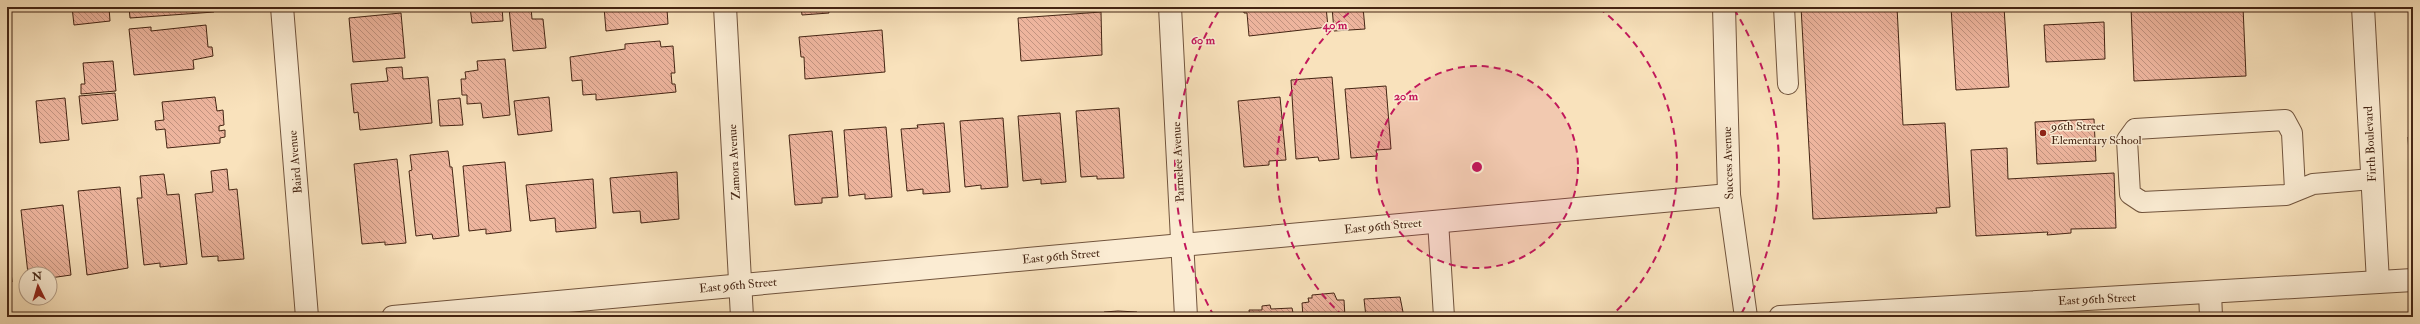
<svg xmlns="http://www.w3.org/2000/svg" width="2420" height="324" font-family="'IM FELL Double Pica',serif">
  <defs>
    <pattern id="building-back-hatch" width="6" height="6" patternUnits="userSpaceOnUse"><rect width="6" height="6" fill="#eeb59e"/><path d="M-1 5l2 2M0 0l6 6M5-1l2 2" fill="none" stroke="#c29380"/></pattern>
  </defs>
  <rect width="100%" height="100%" fill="#f9e2bc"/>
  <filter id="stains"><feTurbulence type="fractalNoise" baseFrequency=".005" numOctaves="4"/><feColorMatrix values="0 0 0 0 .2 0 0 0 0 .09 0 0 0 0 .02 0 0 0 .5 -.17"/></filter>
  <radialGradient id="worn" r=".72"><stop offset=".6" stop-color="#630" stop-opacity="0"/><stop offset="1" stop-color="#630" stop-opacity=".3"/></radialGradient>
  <g fill="url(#building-back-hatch)" stroke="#442413">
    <path d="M72,7H109L110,21L74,25Z"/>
    <path d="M129,7H214V12L130,18Z"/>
    <path d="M470,7H502L503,21L472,23Z"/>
    <path d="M509,7H531L532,19H543L546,48L513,51Z"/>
    <path d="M604,7H674V8L667,9L668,24L606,31Z"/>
    <path d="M801,7H828L829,13L802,15Z"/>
    <path d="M881,7H927L881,11Z"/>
    <path d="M1243,7H1326L1328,27L1249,36L1247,13H1244Z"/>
    <path d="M1332,7H1363L1365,29L1334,31Z"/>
    <path d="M1801,7H1897L1903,125L1945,123L1950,207L1936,208L1937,213L1813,219Z"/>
    <path d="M1951,7H2004L2009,87L1956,90Z"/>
    <path d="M2131,7H2243L2246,76L2134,81Z"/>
    <path d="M1101,12L1102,55L1021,61L1018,18Z"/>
    <path d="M401,13L405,58L353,62L349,18Z"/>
    <path d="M2104,22L2105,59L2046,62L2044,25Z"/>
    <path d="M206,25L208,47H212L213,56L193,60L194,69L134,75L129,29L151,27V31Z"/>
    <path d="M882,30L885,72L805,79L804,57H801L799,37Z"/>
    <path d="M660,41L661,47L673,46L675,73H671L672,84H675L676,92L596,100V94L583,95L582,80L572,81L570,57L625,49V44Z"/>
    <path d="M505,59L510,115L483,118L481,103L467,104V95H462L461,79H466L465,72L478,70L477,61Z"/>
    <path d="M113,61L116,91L81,94V84H85L83,63Z"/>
    <path d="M402,67L403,79L428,77L432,123L360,130L358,112L354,113L351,84L388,81L386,68Z"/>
    <path d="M1332,77L1339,159L1319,161L1318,157L1296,159L1291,80Z"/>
    <path d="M1386,86L1391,149L1376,150L1377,156L1351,158L1345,89Z"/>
    <path d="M115,93L118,120L82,124L79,96Z"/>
    <path d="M215,97L217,111L223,110L224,125L219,126V131L225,130V137L220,138V143L167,148L165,129L156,130L155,121L164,120L162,102Z"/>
    <path d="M549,97L552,131L518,135L514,101Z"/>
    <path d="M1280,97L1286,160L1269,161V165L1244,167L1238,101Z"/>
    <path d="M65,98L69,140L40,143L36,101Z"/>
    <path d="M460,98L463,125L440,126L438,100Z"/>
    <path d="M1119,108L1124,178L1097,179V176L1081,177L1076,111Z"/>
    <path d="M1060,113L1066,182L1041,184V179L1023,181L1018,116Z"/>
    <path d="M1003,118L1008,187L981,189V185L965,187L960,121Z"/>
    <path d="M2094,119L2096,161L2037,164L2035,122Z"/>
    <path d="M944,123L950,192L923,194V189L907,191L901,129L918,128L917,125Z"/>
    <path d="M886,127L892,197L865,199V194L849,196L844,130Z"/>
    <path d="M832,131L838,197L822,198V203L795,205L789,135Z"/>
    <path d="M2413,136V221L2408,137Z"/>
    <path d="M2007,148L2008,179L2114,173L2116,228L2071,229V233L2047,235L2048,232L1976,236L1971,150Z"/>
    <path d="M448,151L450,167H452L459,236L433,239L432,234L416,236L409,171L412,170L410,155Z"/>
    <path d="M397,159L406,243L385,245V242L362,244L354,164Z"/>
    <path d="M505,162L511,231L486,234V229L469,231L463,166Z"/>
    <path d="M227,169L229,190L237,189L244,259L218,261V256L202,257L195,194L213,192L211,171Z"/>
    <path d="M677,172L679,219L641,223L640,211L613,213L610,178Z"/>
    <path d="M164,174L167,195L179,194L187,264L160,267V263L144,265L137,198H142L140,176Z"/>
    <path d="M593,179L596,228L556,232L555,218L530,221L526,185Z"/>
    <path d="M120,187L128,268L87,275L78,191Z"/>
    <path d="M63,205L71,275L50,278V274H28L21,210Z"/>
    <path d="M7,228L12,282H7Z"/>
    <path d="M1334,293L1337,300H1344L1345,317H1303L1302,303L1309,302L1308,298H1312V295Z"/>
    <path d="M1400,297L1404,317H1366L1364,299Z"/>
    <path d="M1270,305L1271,309L1292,308L1294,317H1250L1249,310H1262V306Z"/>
    <path d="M1118,311L1137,312V317H1094V315L1104,314V312Z"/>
    <path d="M2344,313L2345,317H2310Z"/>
  </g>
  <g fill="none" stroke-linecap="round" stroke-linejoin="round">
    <defs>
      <g id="service">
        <path d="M1784,7L1788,84"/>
        <path d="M2295,190L2292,133L2285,120L2135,129L2127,140L2130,194L2142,202L2286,195L2313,184L2372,179"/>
        <path d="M1438,221L1444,317"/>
      </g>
      <g id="minor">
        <path d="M282,7L307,317"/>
        <path d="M725,7L742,317"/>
        <path d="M1170,7L1186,317"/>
        <path d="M1724,7L1729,195L1746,317"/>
        <path d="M2363,7L2378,282"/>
        <path d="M2210,292L2211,317"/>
        <path d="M393,317L1729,195"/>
        <path d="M1780,317L2413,280"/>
      </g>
    </defs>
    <use href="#service" stroke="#71543d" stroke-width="22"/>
    <use href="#minor" stroke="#71543d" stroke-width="24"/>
    <use href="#service" stroke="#fbecd3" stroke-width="20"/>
    <use href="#minor" stroke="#fbecd3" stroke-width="22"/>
  </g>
  <circle cx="1477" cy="167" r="101" fill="#c2185b" fill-opacity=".12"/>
  <g fill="none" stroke="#c2185b" stroke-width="2" stroke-dasharray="7 5">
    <circle cx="1477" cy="167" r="101"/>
    <path d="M1343 316A201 201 0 0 1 1355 8M1599 8A201 201 0 0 1 1611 316"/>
    <path d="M1214 316A302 302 0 0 1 1220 9M1734 9A302 302 0 0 1 1740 316"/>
  </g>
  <circle fill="#8f2418" stroke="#fbecd3" stroke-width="1.5" cx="2043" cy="133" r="4"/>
  <g text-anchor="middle" stroke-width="3" stroke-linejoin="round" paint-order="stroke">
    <g font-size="12" fill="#442413" stroke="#fbecd3" text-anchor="start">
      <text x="2051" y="130">96th Street<tspan x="2051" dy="14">Elementary School</tspan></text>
    </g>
    <g font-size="12" fill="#442413" stroke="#fbecd3">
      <text transform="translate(2370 144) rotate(-93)" y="4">Firth Boulevard</text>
      <text transform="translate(295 162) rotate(-95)" y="4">Baird Avenue</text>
      <text transform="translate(734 162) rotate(-93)" y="4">Zamora Avenue</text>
      <text transform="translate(1178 162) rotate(-93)" y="4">Parmelee Avenue</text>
      <text transform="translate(1728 163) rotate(-92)" y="4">Success Avenue</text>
      <text transform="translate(1383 226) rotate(-5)" y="4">East 96th Street</text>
      <text transform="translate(1061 256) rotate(-5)" y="4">East 96th Street</text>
      <text transform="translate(738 285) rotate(-5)" y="4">East 96th Street</text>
      <text transform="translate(2097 299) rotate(-3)" y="4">East 96th Street</text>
    </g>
  </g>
  <circle cx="1477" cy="167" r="6" fill="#c2185b" stroke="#fbecd3" stroke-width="2"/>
  <g font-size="12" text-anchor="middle" font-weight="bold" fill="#c2185b" stroke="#fbecd3" stroke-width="3" stroke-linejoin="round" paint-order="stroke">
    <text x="1335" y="29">40 m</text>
    <text x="1203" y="44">60 m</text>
    <text x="1406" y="100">20 m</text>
  </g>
  <rect width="2420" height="324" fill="none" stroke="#f9e2bc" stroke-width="24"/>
  <rect x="8" y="8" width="2404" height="308" fill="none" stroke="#442413" stroke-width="2"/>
  <rect x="12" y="12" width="2396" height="300" fill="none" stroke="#442413"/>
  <g transform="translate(38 286) rotate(355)"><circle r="19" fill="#fbecd3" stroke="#b29c86"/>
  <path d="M0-3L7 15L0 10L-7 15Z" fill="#8f2418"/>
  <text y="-6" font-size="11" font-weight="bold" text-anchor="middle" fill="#442413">N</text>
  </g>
  <rect width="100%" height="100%" filter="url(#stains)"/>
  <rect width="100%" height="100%" fill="url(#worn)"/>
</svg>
